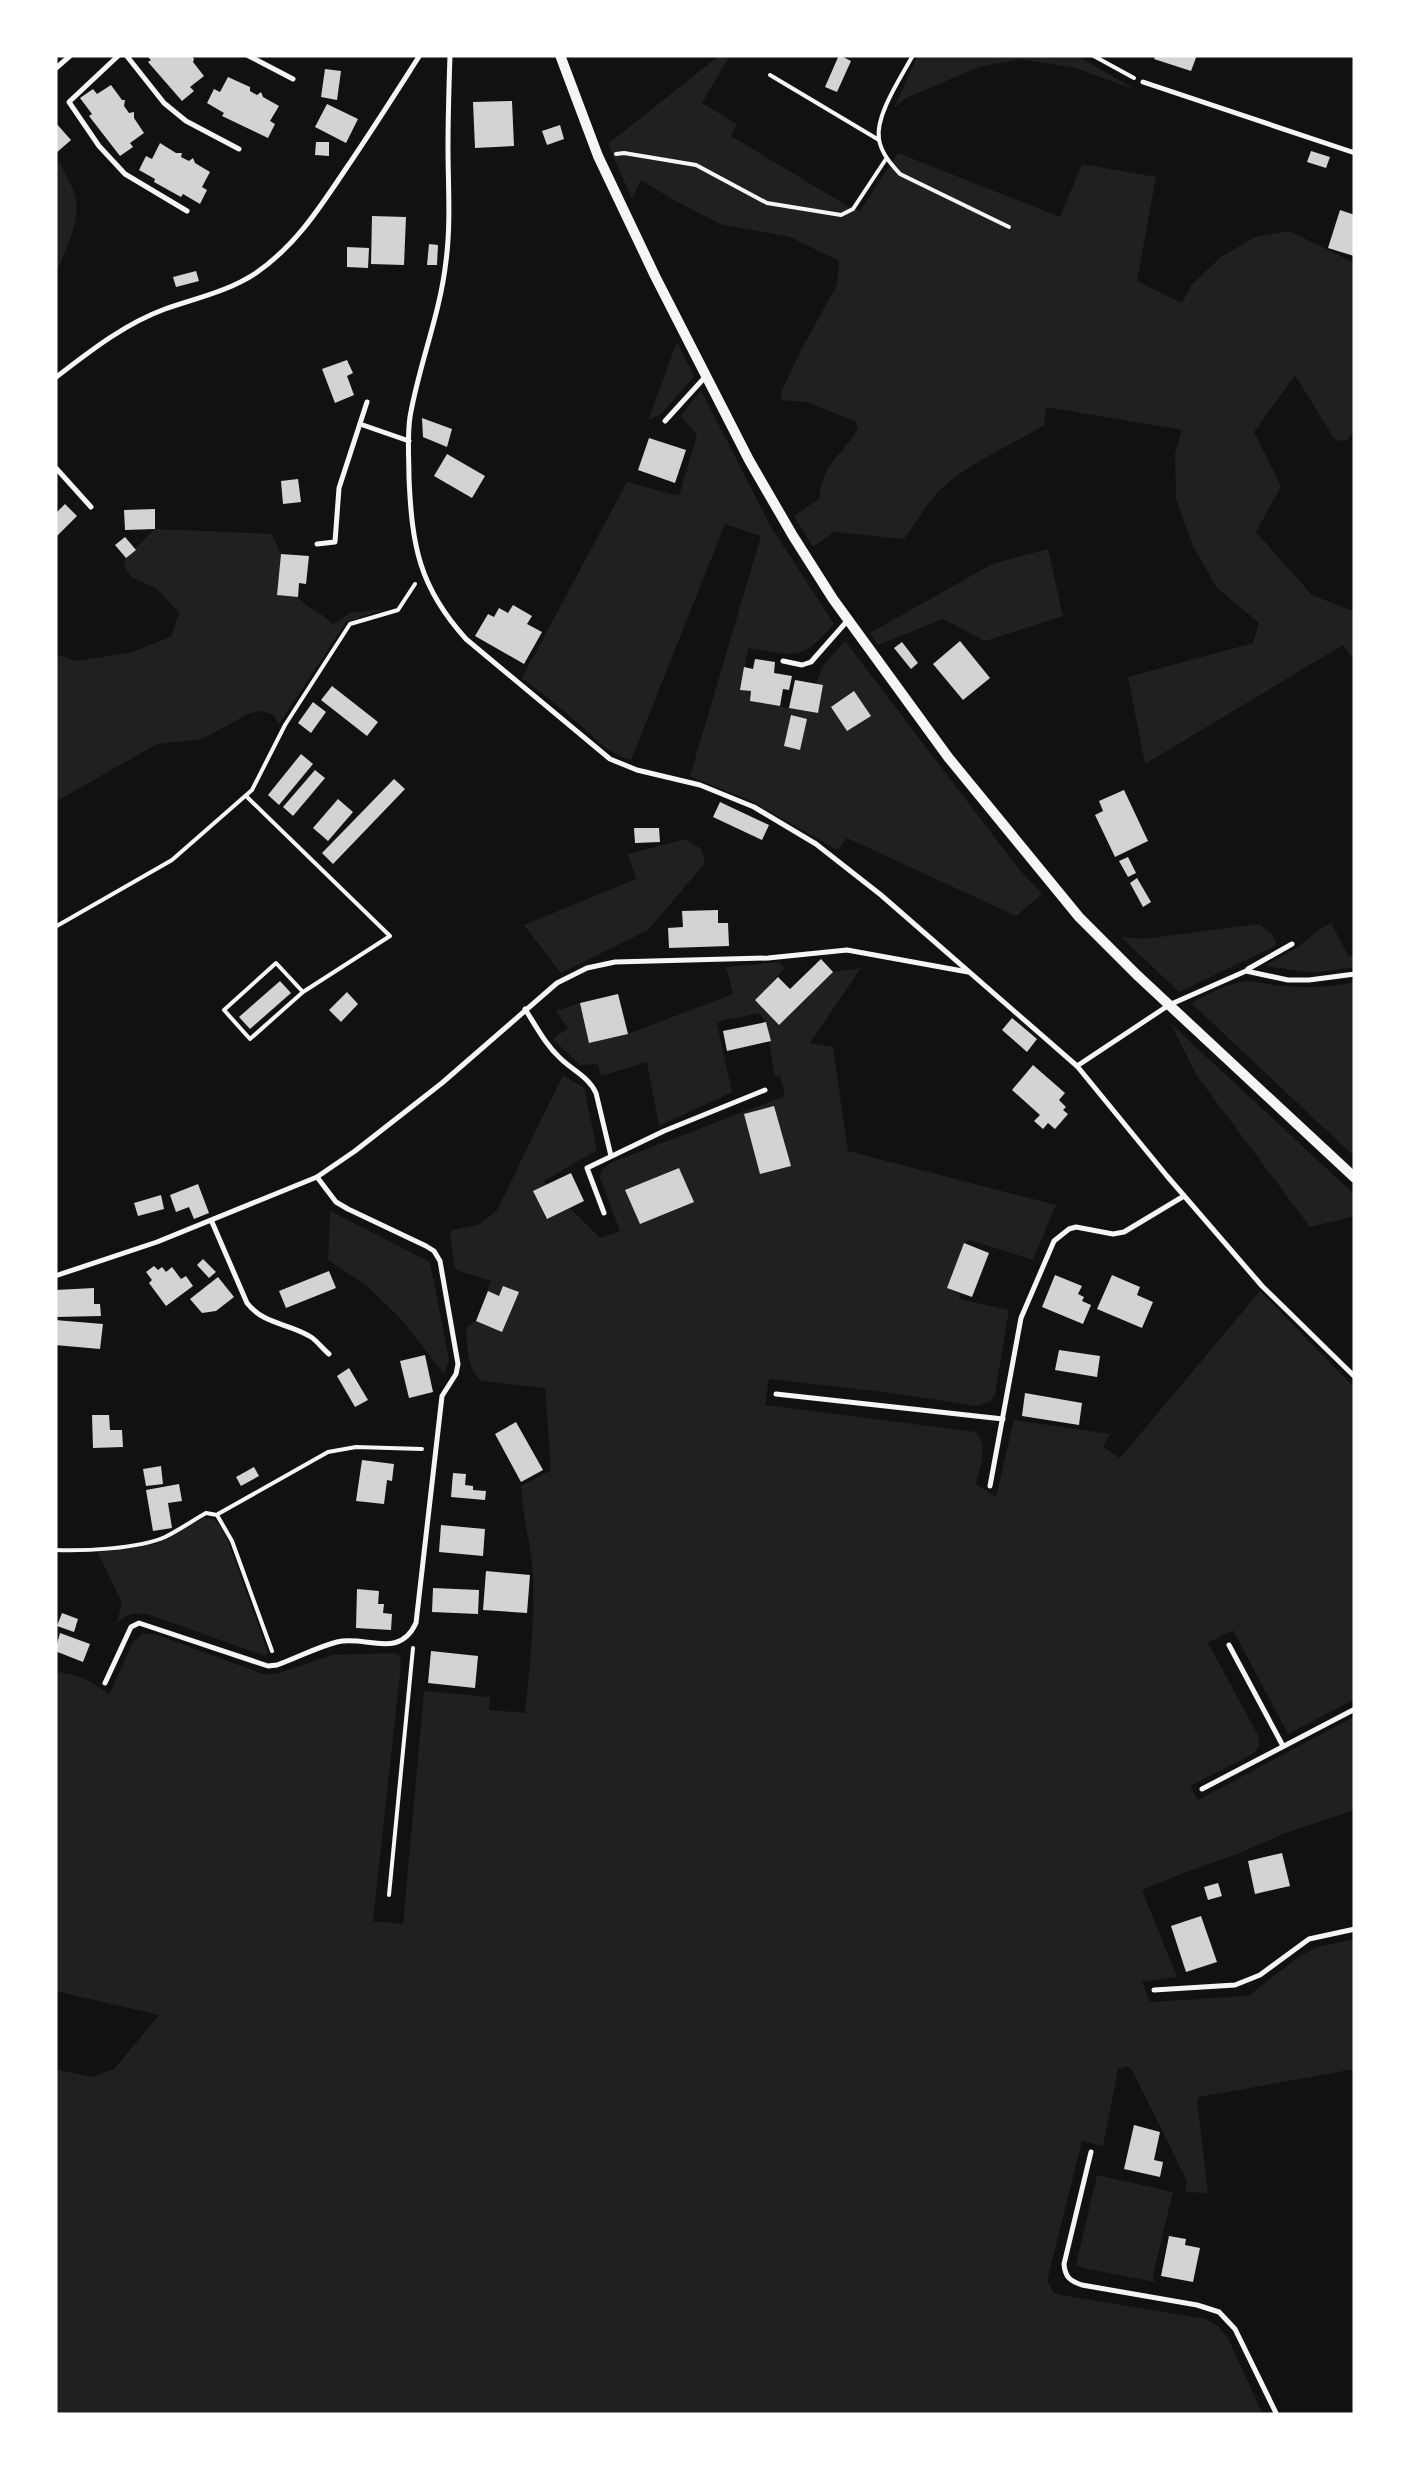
<svg xmlns="http://www.w3.org/2000/svg" width="1410" height="2470" font-family="Ubuntu,sans-serif">
  <rect width="100%" height="100%" fill="#111"/>
  <g fill="#202020" fill-rule="evenodd">
    <path d="M720,55H730L702,103L737,124L731,136L849,207L860,211L898,153L1060,217L1082,164L1156,177L1137,281L1182,303L1192,284L1221,257L1255,237L1289,231L1355,263V429L1348,440L1339,441L1333,437L1295,375L1254,432L1281,486L1256,532L1312,595L1355,612V662L1343,645L1145,764L1128,677L1253,643L1259,623L1217,588L1193,546L1176,499L1175,454L1182,430L1046,407L1044,425C1011,446 972,461 942,488C927,502 916,523 904,539L834,532L813,547L794,516L819,499C823,461 842,457 858,428L855,421L806,402L781,400L782,390L802,348L837,285L839,261L790,237L720,224L672,199L641,180L632,199L608,144Z"/>
    <path d="M918,55H1076L1136,90L1075,68L1020,59L979,67L906,98L894,108Z"/>
    <path d="M55,163H60C65,175 74,187 76,200C80,225 63,254 55,277Z"/>
    <path d="M677,342L694,376L661,414L648,420Z"/>
    <path d="M701,390L771,527L834,624C799,663 797,655 748,648L741,690L751,691L750,701L817,713L823,686L816,684L822,667L845,641L1018,868L1042,894L1016,916L847,838L838,850L751,801L690,776L761,536L725,524L631,760C608,754 596,739 579,724C561,708 541,693 522,678L627,482L679,496L697,435L681,416Z"/>
    <path d="M155,529L272,534L281,554L277,595L298,597C308,610 323,612 333,625L349,613L385,609L346,622L279,724L273,715L263,711L250,713L202,739L157,744L55,802V654L76,661L129,653L171,637L179,613L157,589L132,577L124,567L126,558Z"/>
    <path d="M1048,549L1063,616L985,641L943,619L878,645L870,633L992,564Z"/>
    <path d="M685,839L701,849L705,863L648,930L561,973L524,925L636,879L628,854Z"/>
    <path d="M1331,923L1349,957L1355,954V967L1312,973L1266,966C1275,958 1286,955 1296,948C1309,939 1315,931 1331,923Z"/>
    <path d="M1259,924L1272,934L1277,945L1179,992L1121,937L1143,939Z"/>
    <path d="M779,962L785,968L755,1000L779,1024L833,972L861,968L810,1043L833,1047L848,1151L1056,1205L1033,1260L970,1240L964,1243L948,1288L960,1293L959,1299L1009,1310L995,1394L991,1401L976,1406L892,1393L769,1379L765,1405L976,1432C989,1448 980,1466 976,1484L996,1497L1014,1420L1110,1434L1103,1447L1120,1458L1260,1291L1355,1388V1699L1288,1734L1233,1630L1208,1643L1259,1737V1747L1251,1755L1190,1786L1198,1800L1355,1716V1810L1283,1834L1240,1853L1181,1874L1142,1890L1177,1977L1142,1982L1150,2002L1248,1996L1300,1956L1317,1947L1355,1939V2069L1199,2097L1197,2101L1208,2193L1185,2192L1187,2181L1132,2070L1127,2066L1118,2069L1103,2146L1082,2141L1047,2281L1054,2293L1061,2295L1206,2319L1219,2327L1228,2338L1263,2415H55V2069L92,2077L114,2069L159,2015L55,1991V1672C76,1673 94,1682 109,1695L133,1642L144,1633L157,1635L266,1675L279,1673L332,1655L394,1653L400,1656L401,1664L373,1921L403,1924L424,1691L490,1697L489,1710L525,1713C530,1666 535,1619 533,1572C531,1543 522,1515 521,1486L551,1470L545,1388L482,1381C466,1369 468,1346 466,1328L476,1321L491,1281L459,1271L455,1268L450,1235L453,1230L480,1224L497,1210L563,1075L584,1088L597,1150L544,1181L546,1185L534,1192L546,1219L570,1208L600,1238L620,1231L600,1178L602,1170L610,1163L785,1096L780,1076L775,1077L766,1022L759,1013L721,1021L717,1024L732,1092L659,1126L647,1062L601,1076L598,1064L580,1065L553,1039L568,1028L556,1011L580,1003L590,1043L628,1034L733,994L726,967ZM679,1168L693,1202L640,1224L625,1191Z"/>
    <path d="M1249,981C1285,988 1319,990 1355,982V1157L1191,1003C1210,993 1227,983 1249,981Z"/>
    <path d="M1171,1024L1355,1195V1216L1310,1227L1197,1076Z"/>
    <path d="M330,1211L430,1262L449,1360L444,1374L402,1320L368,1287L328,1260Z"/>
    <path d="M204,1518C218,1517 222,1530 228,1541L268,1653L265,1656L147,1614C133,1612 127,1614 117,1623L122,1603L97,1551L155,1544Z"/>
    <path d="M1097,2175L1173,2192L1153,2275L1155,2282L1083,2268L1076,2265Z"/>
  </g>
  <g fill="#d3d3d3">
    <path d="M146,55L192,56L194,59L193,62L204,76L190,87L194,91L182,101L148,62L151,60Z"/>
    <path d="M839,55L851,61L837,92L825,87Z"/>
    <path d="M1156,55H1197L1191,71L1154,59Z"/>
    <path d="M325,69L341,71L337,100L321,97Z"/>
    <path d="M228,77L250,87V91L257,95L261,92L263,97L279,106L270,121L275,124L268,138L222,116L224,113L207,103L214,89L220,92Z"/>
    <path d="M111,85L122,100H125L124,106L129,113L134,112V118L144,133L130,143L133,147L120,156L89,116L92,114L80,98L93,89L97,94Z"/>
    <path d="M512,101L514,146L475,148L473,102Z"/>
    <path d="M327,104L358,119L346,143L315,127Z"/>
    <path d="M55,122L71,140L55,154Z"/>
    <path d="M560,125L564,139L547,145L542,131Z"/>
    <path d="M316,142H329V156L315,155Z"/>
    <path d="M160,143L176,153H182L181,157L189,161L193,158L195,163L210,172L202,187L207,190L200,204L183,194L181,197L154,182L155,179L139,170L146,156L152,159Z"/>
    <path d="M1311,151L1330,157L1326,168L1307,162Z"/>
    <path d="M1340,210L1355,215L1354,256L1328,248Z"/>
    <path d="M372,216L406,217L404,265L371,264Z"/>
    <path d="M429,244L438,245L437,265H427Z"/>
    <path d="M347,247L369,248L368,268L347,267Z"/>
    <path d="M196,271L199,281L176,287L173,277Z"/>
    <path d="M347,360L353,373L347,376L354,395L335,403L322,369Z"/>
    <path d="M422,418L452,429L447,447L423,437Z"/>
    <path d="M649,438L686,450L675,483L638,470Z"/>
    <path d="M447,454L485,476L472,498L434,476Z"/>
    <path d="M298,479L301,502L283,504L281,481Z"/>
    <path d="M65,504L77,516L55,538V514Z"/>
    <path d="M155,509V529L125,530L124,510Z"/>
    <path d="M125,537L136,550L126,558L115,545Z"/>
    <path d="M281,554L309,556L306,584L299,583L298,597L277,595Z"/>
    <path d="M513,605L532,616L527,624L542,632L524,664L475,636L488,614L494,617L499,608L508,613Z"/>
    <path d="M960,641L990,678L963,700L933,664Z"/>
    <path d="M902,642L918,663L911,669L894,648Z"/>
    <path d="M755,659L775,662L774,673L792,676L789,690L783,689L780,706L750,701L751,691L740,690L744,667L753,669Z"/>
    <path d="M795,680L823,685L818,713L789,708Z"/>
    <path d="M332,686L378,722L367,736L321,700Z"/>
    <path d="M854,691L871,716L847,731L831,707Z"/>
    <path d="M313,702L326,712L311,733L298,723Z"/>
    <path d="M791,715L807,719L800,750L784,746Z"/>
    <path d="M301,754L313,764L279,805L268,795Z"/>
    <path d="M315,770L325,778L293,816L283,807Z"/>
    <path d="M394,779L405,789L333,864L322,853Z"/>
    <path d="M1124,790L1148,841L1115,857L1095,815L1103,811L1099,801Z"/>
    <path d="M338,799L353,812L328,841L313,828Z"/>
    <path d="M720,802L769,825L762,840L713,817Z"/>
    <path d="M634,828H659L660,842L635,843Z"/>
    <path d="M1128,857L1136,873L1128,877L1119,861Z"/>
    <path d="M1137,878L1151,902L1143,907L1130,883Z"/>
    <path d="M718,910V923H728L729,946L669,948L668,928L683,927L682,911Z"/>
    <path d="M821,959L833,972L779,1025L755,1000L778,977L790,989Z"/>
    <path d="M280,981L291,993L250,1029L239,1017Z"/>
    <path d="M347,992L358,1004L341,1022L329,1010Z"/>
    <path d="M618,994L628,1034L589,1043L580,1003Z"/>
    <path d="M1012,1018L1037,1039L1027,1052L1002,1030Z"/>
    <path d="M766,1022L771,1041L727,1051L723,1031Z"/>
    <path d="M1033,1065L1065,1093L1059,1100L1066,1107L1063,1110L1068,1114L1055,1129L1048,1123L1043,1129L1034,1121L1040,1115L1012,1090Z"/>
    <path d="M774,1106L791,1166L760,1174L744,1114Z"/>
    <path d="M679,1168L694,1202L640,1224L625,1190Z"/>
    <path d="M571,1173L584,1201L547,1219L533,1191Z"/>
    <path d="M198,1184L209,1213L194,1219L189,1207L176,1212L170,1195Z"/>
    <path d="M161,1195L164,1209L138,1216L134,1203Z"/>
    <path d="M964,1243L989,1253L972,1297L947,1288Z"/>
    <path d="M203,1259L216,1272L209,1278L197,1265Z"/>
    <path d="M154,1266L158,1270L162,1267L166,1272L172,1267L181,1279L186,1276L193,1286L166,1306L149,1283L152,1280L146,1272Z"/>
    <path d="M329,1271L336,1288L286,1308L279,1291Z"/>
    <path d="M1055,1275L1082,1286L1078,1294L1084,1297L1082,1301L1091,1305L1083,1324L1042,1307Z"/>
    <path d="M1112,1275L1140,1287L1137,1295L1153,1302L1142,1328L1097,1309Z"/>
    <path d="M218,1277L234,1297L216,1311L202,1313L190,1299Z"/>
    <path d="M503,1286L519,1292L502,1332L476,1321L488,1291L499,1296Z"/>
    <path d="M94,1288V1304H100L101,1316L56,1317L55,1290Z"/>
    <path d="M55,1320L103,1324L100,1349L55,1345Z"/>
    <path d="M1059,1350L1100,1356L1097,1377L1055,1370Z"/>
    <path d="M425,1355L433,1392L409,1398L400,1361Z"/>
    <path d="M349,1368L368,1400L355,1407L337,1376Z"/>
    <path d="M1025,1393L1082,1403L1079,1425L1022,1416Z"/>
    <path d="M92,1415H109L110,1430H122L123,1447L93,1448Z"/>
    <path d="M516,1422L543,1470L521,1482L495,1434Z"/>
    <path d="M362,1460L394,1464L392,1481L387,1480L384,1504L356,1501Z"/>
    <path d="M161,1466L163,1484L146,1486L143,1469Z"/>
    <path d="M254,1467L259,1476L241,1486L236,1477Z"/>
    <path d="M453,1473L466,1474L465,1485L473,1486V1490L486,1491L485,1500L451,1497Z"/>
    <path d="M179,1484L182,1501L168,1503L172,1528L153,1531L146,1490Z"/>
    <path d="M441,1525L485,1529L483,1556L439,1552Z"/>
    <path d="M486,1571L530,1575L527,1613L483,1610Z"/>
    <path d="M433,1588L479,1590L478,1614L432,1612Z"/>
    <path d="M357,1589L379,1591L378,1604H384L383,1613L392,1614L391,1630L356,1628Z"/>
    <path d="M62,1613L78,1619L74,1632L57,1626Z"/>
    <path d="M60,1633L90,1644L83,1662L55,1651Z"/>
    <path d="M431,1651L478,1656L475,1688L428,1683Z"/>
    <path d="M1282,1853L1290,1886L1255,1894L1248,1861Z"/>
    <path d="M1218,1883L1222,1896L1208,1900L1204,1887Z"/>
    <path d="M1201,1916L1217,1962L1186,1972L1171,1926Z"/>
    <path d="M1134,2125L1160,2132L1154,2160L1163,2162L1160,2177L1124,2169Z"/>
    <path d="M1169,2236L1186,2239L1185,2245L1200,2248L1193,2282L1161,2276Z"/>
  </g>
  <g fill="none" stroke-linecap="round" stroke-linejoin="round">
    <g stroke="#f5f5f5" stroke-width="4">
      <path d="M913,55C902,76 875,115 879,139C881,153 891,164 900,174L1009,227"/>
      <path d="M1092,55L1134,78"/>
      <path d="M770,75L879,140"/>
      <path d="M616,154L624,153L696,165L767,203L841,215L853,209L886,159"/>
      <path d="M246,796L390,936L303,992L250,1039L224,1010L276,963L303,992"/>
      <path d="M55,927L172,860L252,790L285,725L350,624L398,610L415,584"/>
      <path d="M218,1514L328,1452L356,1447L422,1449"/>
      <path d="M55,1550C84,1551 138,1549 165,1537C179,1530 192,1521 206,1513L217,1515L232,1541L272,1651"/>
      <path d="M389,1895L413,1648"/>
    </g>
    <g stroke="#f5f5f5" stroke-width="5">
      <path d="M119,55L69,102L99,146L125,174L187,211"/>
      <path d="M126,55L164,103L186,121L239,149"/>
      <path d="M247,55L293,79"/>
      <path d="M450,55C449,85 448,116 448,147C448,185 451,223 446,261C440,315 419,364 410,417C407,437 409,458 409,478C412,546 419,587 466,639L610,759L637,770L700,785L754,807L816,844L881,895L1077,1066L1167,1176L1262,1286L1355,1377"/>
      <path d="M55,69L71,55"/>
      <path d="M1143,82L1355,153"/>
      <path d="M55,378C89,352 124,324 165,309C196,298 227,292 256,273C295,246 319,209 345,170C371,132 395,94 420,55"/>
      <path d="M665,421L706,376"/>
      <path d="M360,424L409,441"/>
      <path d="M55,467L91,507"/>
      <path d="M317,544L335,542L339,488L367,402"/>
      <path d="M783,661L802,665L811,662L848,620"/>
      <path d="M1248,969L1292,944"/>
      <path d="M525,1009C536,1026 545,1044 560,1058C572,1070 589,1077 596,1093L611,1156"/>
      <path d="M1077,1066L1169,1005L1246,971L1288,980H1309L1355,974"/>
      <path d="M604,1213L587,1168L664,1131L765,1090"/>
      <path d="M212,1222L247,1303C264,1325 289,1323 311,1337C317,1341 323,1349 329,1354"/>
      <path d="M55,1276L157,1242L317,1177L355,1151L442,1083L557,983L587,968L615,962L768,958L847,950L968,972"/>
      <path d="M776,1394L1003,1419"/>
      <path d="M990,1486L1021,1318L1054,1241L1069,1229L1076,1227L1113,1234L1124,1232L1184,1196"/>
      <path d="M1229,1645L1283,1746"/>
      <path d="M105,1683L131,1627L139,1623L268,1666L277,1665C297,1658 317,1647 337,1642C366,1635 399,1660 416,1623L442,1396L456,1374L458,1364L440,1261L434,1251L426,1246L348,1209L336,1202L317,1177"/>
      <path d="M1202,1789L1355,1709"/>
      <path d="M1154,1990L1235,1985L1260,1975L1309,1939L1355,1929"/>
      <path d="M1091,2152L1064,2264C1065,2277 1070,2281 1082,2285L1197,2305L1219,2312L1235,2329L1277,2415"/>
    </g>
    <path stroke="#f5f5f5" stroke-width="10" d="M560,55L598,156L655,276L749,460L793,536L833,599L948,757L1079,917L1137,975L1355,1178"/>
  </g>
  <rect width="1410" height="2470" fill="none" stroke="#ffffff" stroke-width="115"/>
</svg>
